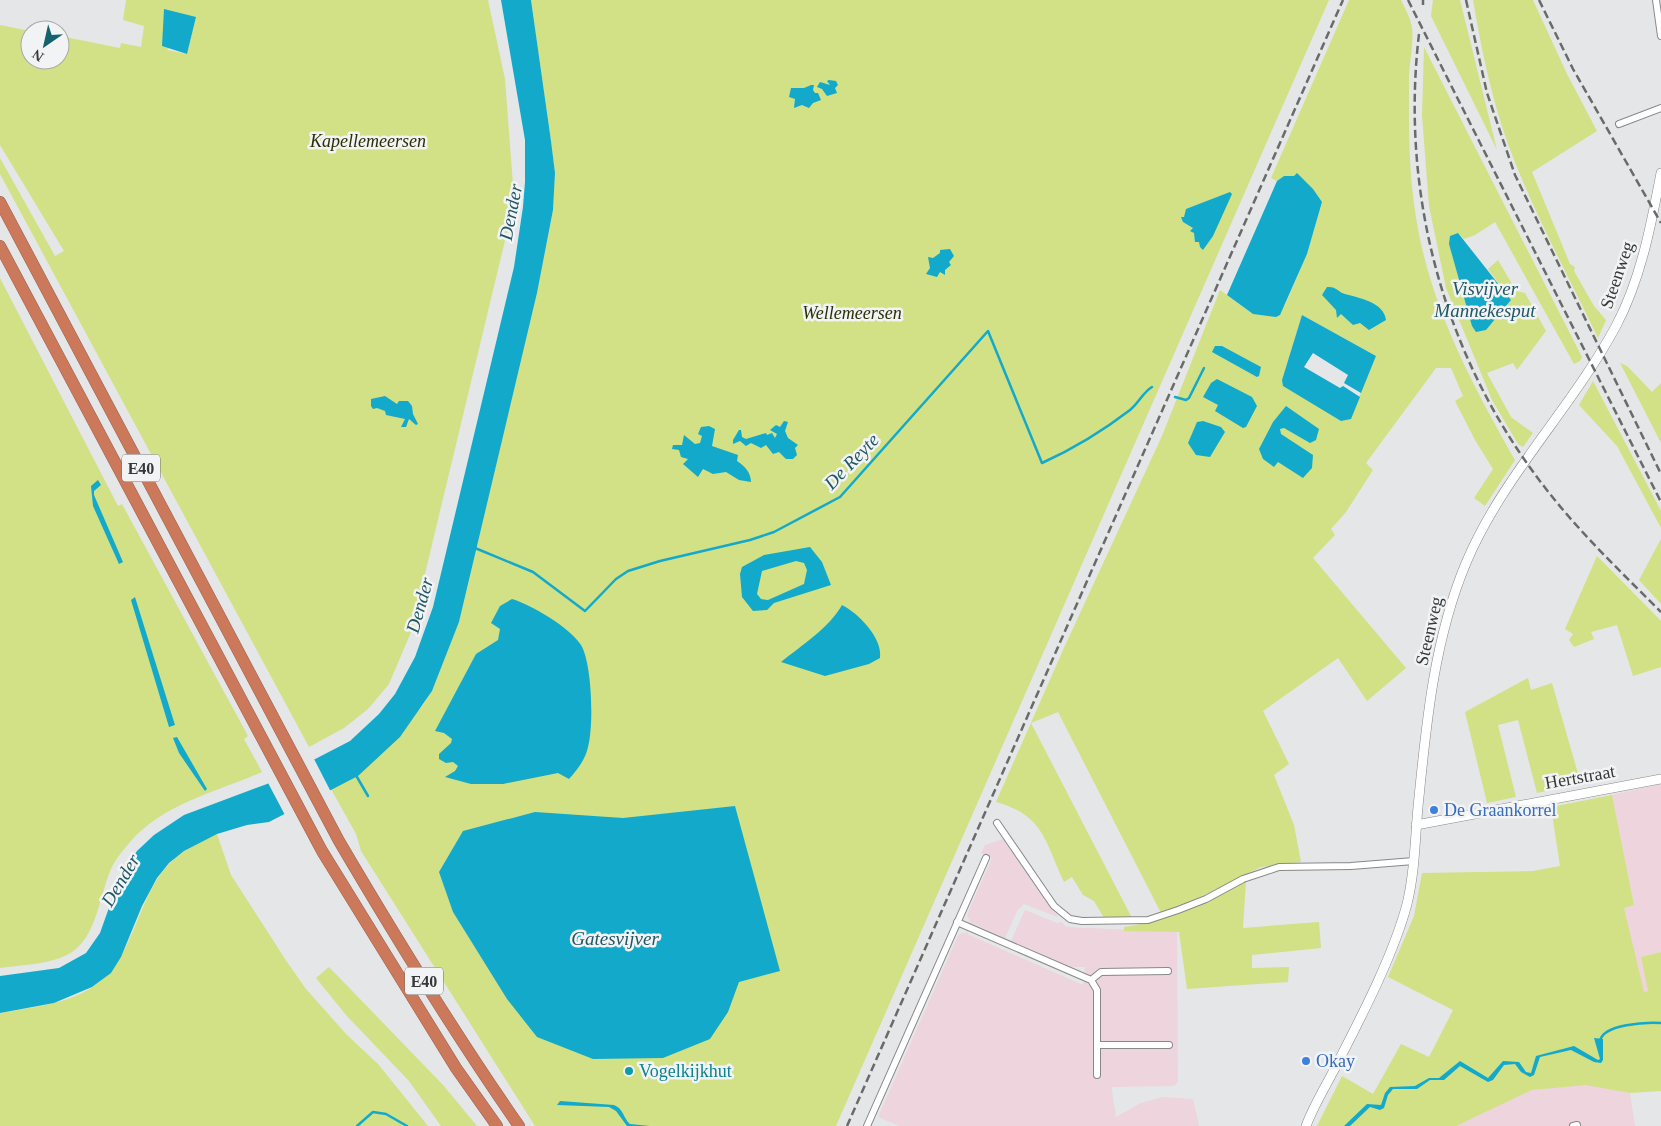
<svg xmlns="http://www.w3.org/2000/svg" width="1661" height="1126" font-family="Georgia,serif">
  <rect width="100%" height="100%" fill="#e5e6e7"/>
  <g fill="#edd4dd">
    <path d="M1661,784V952L1641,957L1648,991L1643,992L1624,908L1634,905L1612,795Z"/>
    <path d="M1003,839L1058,917L1024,904L1017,911L1005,938L972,923L967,934L1083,985L1085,967H1070L1011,941L1025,910L1057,923L1062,922L1066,927L1177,932L1178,1082L1174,1086L1112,1087V1091L1116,1117L1141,1103L1162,1097L1193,1099L1199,1126H900L878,1117L958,936L961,933H966L971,923L967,915L992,858L981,853L985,845Z"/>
    <path d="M1589,1084L1630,1093L1635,1126H1456L1532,1090Z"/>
  </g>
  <g fill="#d2e086" fill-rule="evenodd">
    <path d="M126,0H488L505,79L513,185L508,228L411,632L389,684L368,709L344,728L309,747L0,174V158L55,256L64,251L0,145V25L30,31V60H60V36L120,48L121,43L141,47L144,26L123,20ZM196,17L187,54L167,50Z"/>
    <path d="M531,0H1329L836,1126H535L361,851L356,834L331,789L358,776L423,705L432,691L459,622L537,293L553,210L555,173L551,141Z"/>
    <path d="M1349,0H1401C1405,8 1411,19 1412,28C1414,38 1410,62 1409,74C1409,116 1408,160 1414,203C1425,296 1469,379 1515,460L1485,506L1474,498L1493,469L1475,440L1455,401L1463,396L1451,368H1436L1366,463L1373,470L1346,512L1331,529L1335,535L1313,558L1406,668L1367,701L1338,658L1263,711L1289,764L1274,775L1294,825L1301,862L1261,867L1188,903L1161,913L1058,712L1031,723L1132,918H1104L1094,901L1083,895L1072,877L1064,882C1045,842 1044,815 996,802L1063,650L1162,436L1220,290L1253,314L1285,305L1307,254L1322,202L1294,176H1284L1277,181L1271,178ZM1302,315L1376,356L1350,419L1282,380Z"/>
    <path d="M1433,0H1460L1497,150L1431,16Z"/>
    <path d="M1473,0H1533L1567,74L1597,131L1532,172L1570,264L1575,267L1574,271L1594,306L1606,320L1598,338C1567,273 1531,208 1507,141C1491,96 1481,47 1473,0Z"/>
    <path d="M1424,47L1582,357L1580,361L1574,364L1495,222L1475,235L1464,239L1458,233L1472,326L1491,324L1511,300L1488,269L1498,260L1516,291L1525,293L1546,331L1517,370L1513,363L1487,373L1511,417L1533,433L1523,447L1518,444L1492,400L1446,288L1429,206L1422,115Z"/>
    <path d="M0,278L118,506L122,504L248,736L244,739L262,772C217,792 165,803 131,841C124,849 116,858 111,869C98,898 97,946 60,958C41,965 20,965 0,968Z"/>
    <path d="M1620,363L1627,366L1652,392L1661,383V443Z"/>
    <path d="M1593,381L1661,511V528L1617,446L1579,405Z"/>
    <path d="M1661,539V604L1639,580Z"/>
    <path d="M1597,556L1661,621V667L1633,676L1617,625L1591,632L1594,639L1574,647L1569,640L1573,634L1565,629Z"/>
    <path d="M1528,678L1531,690L1552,683L1581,784L1537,793L1518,720L1498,725L1516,797L1487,803L1465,712Z"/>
    <path d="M1612,795L1634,905L1624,908L1644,992L1648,991L1641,957L1661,952V1091L1630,1093L1586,1085L1532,1090L1456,1126H1317L1342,1076L1373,1094L1401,1044L1429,1057L1453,1010L1388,977L1414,916L1422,873L1533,871L1560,866L1551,807Z"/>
    <path d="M217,834L231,875L287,962L306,989L346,1034L378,1064L428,1126H0V1013C31,1007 64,1005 91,988C135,961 135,900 169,864C182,850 200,842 217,834Z"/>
    <path d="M1246,880L1243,928L1319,922L1321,948L1252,955V968L1289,967L1288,982L1187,989L1179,932L1124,931V927C1173,920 1203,902 1246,880Z"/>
    <path d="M329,967L443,1085L477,1126H441L409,1081L346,1015L316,978Z"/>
  </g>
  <g fill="#12a9cb" fill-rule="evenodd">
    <path d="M501,0H531L551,141L555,173L553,210L537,293L459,622L432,691L400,737L358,776L269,822L247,825L217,834L184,851L169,863L157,878L142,906L121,957L111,973L92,987L54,1003L0,1013V976L59,968L86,953L100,933L121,874L137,851L154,835L184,815L267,784L350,741L379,714L395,694L415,657L433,607L514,267L523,207L525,182V140Z"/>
    <path d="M164,9L196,17L187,54L162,46Z"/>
    <path d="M829,80L836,81L838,85L835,88L837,93L827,96L822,89L817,87L820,82L830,85L827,81Z"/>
    <path d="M811,85H814L813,90L815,93H818L821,100L813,103L809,108L802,105L794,108L795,99L789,97L791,88H804Z"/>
    <path d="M1297,173L1313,189L1322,202L1307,254L1280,315L1276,317L1253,314L1227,295L1277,181L1284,176H1294Z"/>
    <path d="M1230,192L1232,194L1213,236L1203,250L1200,247L1199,242H1195L1194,233L1190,231L1193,228L1183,222L1181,217H1184L1186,209Z"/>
    <path d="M1458,233L1511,300L1486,330L1476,332L1472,326L1449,244L1450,236Z"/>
    <path d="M950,249L954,256L949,262L951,265L945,270V275L940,272L937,277L926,274L930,268L928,257L933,258L940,253V250Z"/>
    <path d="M1327,287C1336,286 1338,292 1345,294C1359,298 1384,302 1386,320L1369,330L1360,323L1353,325L1341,314L1337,318L1336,310L1322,295Z"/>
    <path d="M1302,315L1376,356L1361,393L1344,383L1348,375L1313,353L1304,367L1340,388L1343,386L1360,397L1351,419L1341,421L1283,386L1282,380Z"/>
    <path d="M1215,346H1222L1261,367L1259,376L1257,377L1212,352Z"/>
    <path d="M1217,379L1252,397L1257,406L1246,427L1243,428L1215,411L1218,405L1203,397L1211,383Z"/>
    <path d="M385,396L397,404L399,401H408L412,406L413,414L418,424L416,425L409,419L406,427H401L405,419L386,415L385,411L377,408L373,409L371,406V399Z"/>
    <path d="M1286,406L1319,429L1316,440L1310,443L1284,428L1280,429L1281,434L1313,455L1312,468L1303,478L1278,462L1274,467L1263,459L1259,449L1273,422Z"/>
    <path d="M784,421L788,422L785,431L788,438L798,445L795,448L797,455L793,459H786L779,452L773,454L766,445L761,448L751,443L746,446L740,441L733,444V440L739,430H741L742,437L746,439L766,433L767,435L772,433L775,438L777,434L770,430L776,425L780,427Z"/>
    <path d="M1203,421L1221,427L1225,432L1210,457L1196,455L1188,443L1197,422Z"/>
    <path d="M709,426L715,429L712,446L738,455L737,461C745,466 751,473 751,482L739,480L726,472L713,474L703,469L698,477L683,464L688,459L681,457L679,450L672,449L673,445H682L684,435L695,444L700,443L702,436L698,434L701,427Z"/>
    <path d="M98,480L101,485L94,491V495L123,562L119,564L93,506L91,486Z"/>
    <path d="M810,547L822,562L831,585L774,603L767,610L753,611L742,597L740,574L742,567L764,555ZM796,561L804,563L807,570L804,584L768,600L761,599L757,594L762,571Z"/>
    <path d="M135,597L175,725L169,727L131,600Z"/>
    <path d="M512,599C532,605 569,627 581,645C592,663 594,725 588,747C585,760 578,769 569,779L558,773L503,784H471L445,777L455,771L458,766L453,762L446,763L439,759V754L451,743L452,739L444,733L435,731L476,654L498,640L500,629L491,623L500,606Z"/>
    <path d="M842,605C858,613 883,638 880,658L869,664L825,676L781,662C801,646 830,627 842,605Z"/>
    <path d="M177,737L207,789L205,791L179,753L173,738Z"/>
    <path d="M735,806L780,971L739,982L728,1012L710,1039L663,1058L593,1059L537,1037L507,999L453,912L439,872L463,831L535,812L623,818Z"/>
    <path d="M1594,1038L1603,1039V1060L1601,1063L1594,1062L1571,1050L1540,1057L1534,1075L1530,1077L1521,1072L1515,1064L1504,1065L1493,1080L1488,1082L1460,1066L1444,1080H1430L1417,1089H1393L1388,1095L1384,1108L1380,1110L1370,1107L1350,1126H1344L1367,1104L1381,1105L1385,1093L1390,1087L1415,1086L1429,1078H1439L1460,1061L1488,1078L1503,1061L1519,1062L1526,1072L1531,1073L1536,1056L1574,1046L1598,1060L1600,1059Z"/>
    <path d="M560,1101L614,1105C624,1109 623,1118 630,1124L650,1126H627L616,1111L609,1107L557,1105Z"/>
  </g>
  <path fill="#e5e6e7" d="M313,757L331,792L286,817L267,781Z"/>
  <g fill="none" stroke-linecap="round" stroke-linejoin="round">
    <g stroke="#12a9cb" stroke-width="2.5">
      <path d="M1175,397L1186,400L1189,398L1204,368"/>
      <path d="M475,548L533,572L585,611L616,579L628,571L660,561L750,540L774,532L840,497L988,331L1042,463C1073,449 1104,430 1130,410C1139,403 1143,392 1152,387"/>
      <path d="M357,777L368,796"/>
      <path d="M1600,1041C1603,1024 1647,1022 1661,1023"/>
      <path d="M357,1126L373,1112L386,1114L407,1126"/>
    </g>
    <defs>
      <g id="street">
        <path d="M1656,0L1661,36"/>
        <path d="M1619,124L1661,108"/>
        <path d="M997,823L1054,906L1070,919L1082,921L1148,920L1178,910L1206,899L1243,879L1279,867L1351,866L1414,861"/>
        <path d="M957,922L1091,980L1097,990V1075"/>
        <path d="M1091,980L1101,972L1168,971"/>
        <path d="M1097,1045H1169"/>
        <path d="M867,1126L986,858"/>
        <path d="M1573,1126L1577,1125"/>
      </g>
      <g id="secondary">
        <path d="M1416,825L1661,779"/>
        <path d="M1306,1126C1313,1107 1324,1089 1334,1070C1359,1021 1393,957 1407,904C1415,872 1415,839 1418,807C1426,725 1434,639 1466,563C1502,477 1572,408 1616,326C1641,279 1651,225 1661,173"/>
      </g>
      <g id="highway">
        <path d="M0,202L339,841C396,938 455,1034 519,1126"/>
        <path d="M0,246L322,851L456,1068L497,1126"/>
      </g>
    </defs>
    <use href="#street" stroke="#878889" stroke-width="8"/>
    <use href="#secondary" stroke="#878889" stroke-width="10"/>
    <use href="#highway" stroke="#98624f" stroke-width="12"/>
    <use href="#street" stroke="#fff" stroke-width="6"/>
    <use href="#secondary" stroke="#fff" stroke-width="9"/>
    <use href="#highway" stroke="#cc785b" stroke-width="11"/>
    <g stroke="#696a6a" stroke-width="2.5" stroke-dasharray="8 4" stroke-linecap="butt">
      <path d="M1408,0L1661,502"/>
      <path d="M1466,0L1487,93L1515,175L1661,474"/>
      <path d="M1539,0L1573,69L1661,223"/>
      <path d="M1423,5V0"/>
      <path d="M1419,34C1400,194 1444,357 1543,485C1578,531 1620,571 1661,612"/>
      <path d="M847,1126L1343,0"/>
    </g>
  </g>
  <g fill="#3f7fe0" stroke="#f2f3f4" stroke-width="2">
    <circle cx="1434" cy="810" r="5"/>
    <circle cx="1306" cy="1061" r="5"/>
  </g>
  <circle fill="#0f9aa8" stroke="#f2f3f4" stroke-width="2" cx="629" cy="1071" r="5"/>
  <g text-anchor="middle" stroke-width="5" stroke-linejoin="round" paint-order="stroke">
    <g fill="#f2f3f4" stroke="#6f7070" stroke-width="1">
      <rect x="122" y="454.5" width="38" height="27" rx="4"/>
      <rect x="405" y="967.5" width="38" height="27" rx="4"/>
    </g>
    <g font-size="16" font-weight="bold" fill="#373838">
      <text x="141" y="474">E40</text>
      <text x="424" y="987">E40</text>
    </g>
    <g font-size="18" font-style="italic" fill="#2a2f05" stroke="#f2f3f4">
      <text x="368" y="147">Kapellemeersen</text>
      <text x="852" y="319">Wellemeersen</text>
    </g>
    <g font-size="18" fill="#373838" stroke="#f2f3f4">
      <text transform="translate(1617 275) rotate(-71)" y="6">Steenweg</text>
      <text transform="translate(1429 631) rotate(-77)" y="6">Steenweg</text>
      <text transform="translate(1580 777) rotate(-10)" y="6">Hertstraat</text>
    </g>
    <g font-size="18" fill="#366cbe" stroke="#f2f3f4" text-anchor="start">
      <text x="1444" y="816">De Graankorrel</text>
      <text x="1316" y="1067">Okay</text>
    </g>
    <g font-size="18" fill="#0d838f" stroke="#f2f3f4" text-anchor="start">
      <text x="639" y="1077">Vogelkijkhut</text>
    </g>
    <g font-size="19" font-style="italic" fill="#225765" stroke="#f2f3f4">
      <text transform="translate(510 212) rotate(-79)" y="7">Dender</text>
      <text x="1485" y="295">Visvijver<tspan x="1485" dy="22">Mannekesput</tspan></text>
      <text transform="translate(851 461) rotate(-46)" y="7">De Reyte</text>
      <text transform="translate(419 605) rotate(-74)" y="7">Dender</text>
      <text transform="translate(120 880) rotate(-59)" y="7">Dender</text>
      <text x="615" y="945">Gatesvijver</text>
    </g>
  </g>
  <g transform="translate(45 45) rotate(214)"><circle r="24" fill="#f2f3f4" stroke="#a7a8a9"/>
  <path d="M0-4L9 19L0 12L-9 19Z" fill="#14626b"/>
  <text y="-8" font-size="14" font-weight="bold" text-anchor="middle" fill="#373838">N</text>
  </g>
</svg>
